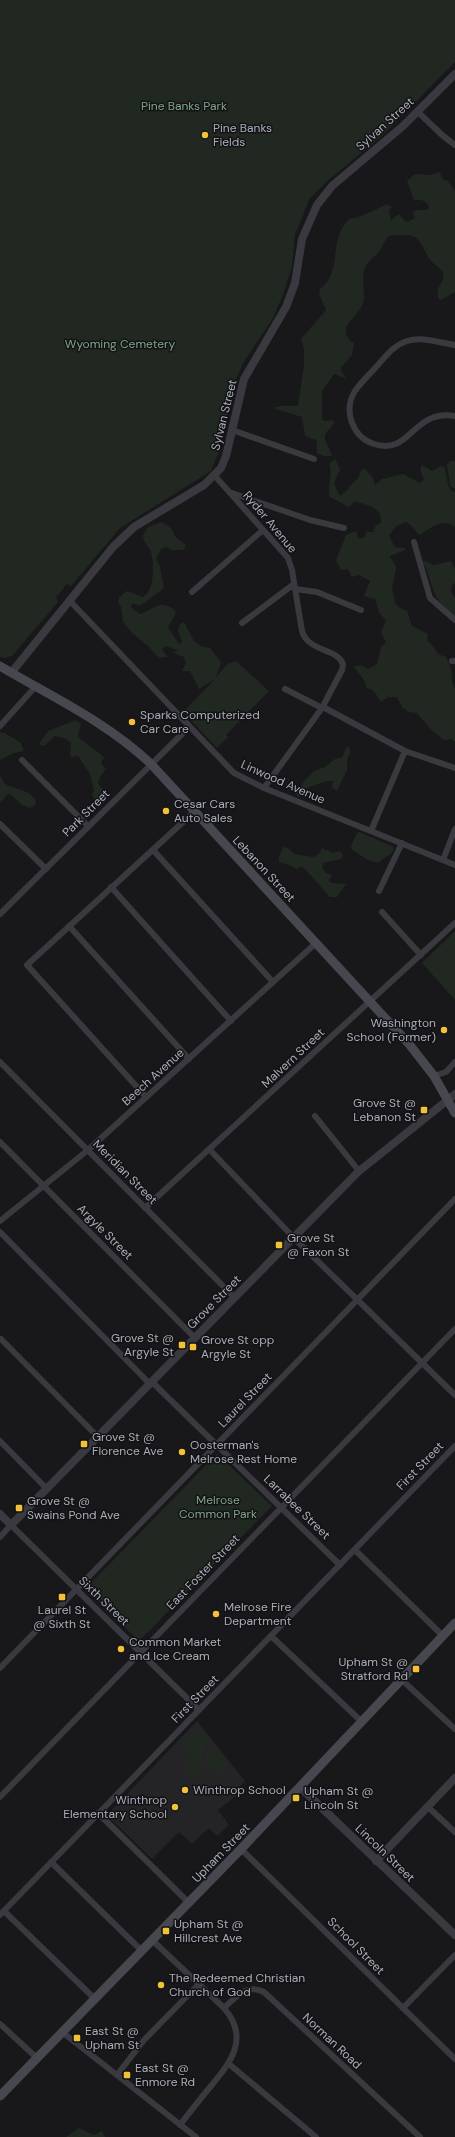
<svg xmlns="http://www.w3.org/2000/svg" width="455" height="2137" font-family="'DM Sans',sans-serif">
  <rect width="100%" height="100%" fill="#18181a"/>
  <path fill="#242427" d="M197,1721L245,1781L238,1788L241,1792L218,1810L229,1825L217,1836L209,1828L192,1844L179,1832L152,1859L107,1815Z"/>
  <g fill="#202821">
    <path d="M0,0H455V62L383,135L332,177L310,198L295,234L292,266L283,295L272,320L243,363L235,382L218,454L211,471L120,528L71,586L67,584L56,597L58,602L12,656L5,658L0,657Z"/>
    <path d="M440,172L443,180H447L455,191V292L441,300L439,299C433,287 446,282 443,273C440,266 431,264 426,253C420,240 416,234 402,235C385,236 391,232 382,247C378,256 367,259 364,271C362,280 364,290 364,299C363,309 351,318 346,327V334L351,342H354L352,355L341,368V371L345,376V378L334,374L322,391V419L324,421L333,420L335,423C318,439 326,437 332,456H324L317,453C317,432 316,444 305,435L302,417L273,408L281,406H298L304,365V349L301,339L326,310L319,294L320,289C344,270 327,241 349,219C362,217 375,210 387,204L392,207L389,210L391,220L399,214L405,221L408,222L415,218L413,212L416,210H427L429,208C427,198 420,201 414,200L407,181L415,174L430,175Z"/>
    <path d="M335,459L340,469L334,483L339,495H342L359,477L360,472L364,468L373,478L375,485L382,479L403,474L420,483L424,480L420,469L422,465L432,471L441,466L445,468L448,485L452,491L455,492V527C443,517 431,528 419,535L410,524L406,522L396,526L389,536L395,547L405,548V550L390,556L396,567L392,589L395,603L400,608L407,611L412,626L428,634L427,641L433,646L438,654L446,657L451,668L452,682L455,689V742L452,739L444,740L431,730L417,713L408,712L402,707L397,697H388L381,702L374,691L366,687L364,680L354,667L361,665L368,669L377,664L381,647L386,642L381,632L386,621L379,612L375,599L364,596L370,581L359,575L352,577L348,569L341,570L336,560L346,535L356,531L359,539L365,537L366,532H373L376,525L381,523C382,506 368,506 355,501L349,507L330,497C326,485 334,478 329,464Z"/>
    <path d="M450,461H455V489L450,486L447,465Z"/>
    <path d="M161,522C176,528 170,532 179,540C182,542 184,543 186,546L183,550H171L167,547L162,548L156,558L160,567L164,588L140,606L132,603L131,607L140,614C152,611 157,601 170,607C173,609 175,610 176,613L168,627L179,644L182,642L178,630L180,624L184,622L194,641L201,646L210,648L221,662L216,677L228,664L236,661L269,691L226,735L228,737L217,748L183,712L215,679L199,689L190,671H182L186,663L184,657L173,653L178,650L165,646L162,650L168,657L159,658L148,646L131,632L123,621L121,607L118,602L119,597L127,591L143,597C155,590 154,564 151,552C149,546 143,543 143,535L148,527Z"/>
    <path d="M425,561L434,565L451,561L455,569V583L452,585L451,592L455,598V616C428,595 436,589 423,562Z"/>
    <path d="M76,720L81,724L78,735L79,738L104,757L101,763L106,769L101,775L98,783L104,791L102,796L104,802L100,808L92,795L94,790L90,774L78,756L71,757L70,755L71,743L66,739L55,736L44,746L39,744L48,731Z"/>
    <path d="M0,732L5,733L21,743L24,751L13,753L0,760Z"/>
    <path d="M347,746L351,750L347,760V770L337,791L332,787L333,781H327L309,787L298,797L296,794L304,781L314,771L325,767L335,759L342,757Z"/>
    <path d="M0,775L5,784C16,790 31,789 36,802L35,805L30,808L22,805L10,794L7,795L0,803Z"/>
    <path d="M359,832L392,846L394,849L391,854L385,857L378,863L368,860L352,850L351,846L357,833Z"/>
    <path d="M283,847L288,848L294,854L313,857L319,854L322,848L333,853L340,851L343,855L341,859L323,863L322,868L326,873L332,875L329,880L331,883L346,884L337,897H330L304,868L300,867L296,869L292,866L279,862V857Z"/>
    <path d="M455,931V1000L422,963Z"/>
    <path d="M217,1454L272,1506L139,1641L85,1589Z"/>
    <path d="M199,1728L210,1741L205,1745L199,1774L197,1776L189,1775C185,1767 192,1759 195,1753L191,1756L181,1743Z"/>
    <path d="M211,1749H217L228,1762L225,1771L205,1769L207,1752Z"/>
    <path d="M79,2128L94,2135L102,2131L105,2137H66Z"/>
  </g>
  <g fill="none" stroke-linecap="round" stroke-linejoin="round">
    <g stroke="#39393f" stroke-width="6">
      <path d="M418,112L442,135L455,145"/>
      <path d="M455,345C440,343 422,336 407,341C394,345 386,356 377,366C370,374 361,382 355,391C343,410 352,437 374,444C411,456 412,409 455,416"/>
      <path d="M232,430L314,459"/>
      <path d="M215,476L288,558L292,570L302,631C308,652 337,648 343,664L342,670L322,708L264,788"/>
      <path d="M232,493L310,520L344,528"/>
      <path d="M414,542L430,598L455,620"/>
      <path d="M295,589L317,592L361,610"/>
      <path d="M192,592L263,530"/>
      <path d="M69,600L234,773L264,788L455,865"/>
      <path d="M242,623L294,584"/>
      <path d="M452,661H455"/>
      <path d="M285,689L322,708"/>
      <path d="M323,707L405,751L455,768"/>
      <path d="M0,726L36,686"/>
      <path d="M22,760L88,826"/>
      <path d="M0,824L46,869"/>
      <path d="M371,831L405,751"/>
      <path d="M153,850L273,982"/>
      <path d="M443,860L455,829"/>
      <path d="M111,887L231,1021"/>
      <path d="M379,891L402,843"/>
      <path d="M382,912L421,955"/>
      <path d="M0,914L189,727"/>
      <path d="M69,926L189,1059"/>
      <path d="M0,1062L235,1298"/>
      <path d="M434,1076L446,1072L455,1062"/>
      <path d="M146,1097L27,965L194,812"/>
      <path d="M315,1116L359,1171"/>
      <path d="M0,1142L195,1338"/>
      <path d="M210,1150L294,1238L455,1395"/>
      <path d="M145,1208L455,923"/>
      <path d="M0,1221L88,1150L316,943"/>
      <path d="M0,1232L150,1384"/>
      <path d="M1,1339L98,1437"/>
      <path d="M152,1382L340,1565"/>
      <path d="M0,1441L47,1489"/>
      <path d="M0,1537L11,1525L199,1710"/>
      <path d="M355,1550L443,1636"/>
      <path d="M271,1636L362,1722"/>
      <path d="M0,1668L455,1199"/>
      <path d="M402,1680L455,1729"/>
      <path d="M0,1797L455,1329"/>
      <path d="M428,1807L455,1832"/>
      <path d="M98,1813L189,1903"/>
      <path d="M241,1849L455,2059"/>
      <path d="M51,1862L142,1951"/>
      <path d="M4,1911L95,1999"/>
      <path d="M0,1915L455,1446"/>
      <path d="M152,1940L224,2008C250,2038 231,2062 211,2086C200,2099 190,2112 180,2125"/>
      <path d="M224,2008C236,1997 247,1983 264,1992L420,2137"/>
      <path d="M403,2008L455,1955"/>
      <path d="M0,2024L37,2058"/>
      <path d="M62,2032L196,2137"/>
      <path d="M229,2064L316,2137"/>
      <path d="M117,2075L144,2040L199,1984"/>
    </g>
    <g stroke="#39393f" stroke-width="8">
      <path d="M11,673L113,547L134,527L204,485L221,468L226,456L244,379L286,307L295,283L302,239L317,205L332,186L403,126L455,74"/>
      <path d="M0,1514L11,1525L358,1172L455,1094"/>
      <path d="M300,1787L455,1935"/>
      <path d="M376,1861L455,1778"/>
    </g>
    <g stroke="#47484f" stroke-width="9">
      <path d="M0,666C52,697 107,722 151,764L409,1044L434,1076L455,1113"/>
      <path d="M0,2096L241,1849L455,1623"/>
    </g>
  </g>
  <g fill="#f3c137" stroke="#131315" stroke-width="1.5">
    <circle cx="205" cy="135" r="4"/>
    <circle cx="132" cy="722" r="4"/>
    <circle cx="166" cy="811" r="4"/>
    <circle cx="444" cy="1030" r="4"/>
    <rect x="420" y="1106" width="8" height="8" rx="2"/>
    <rect x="275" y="1241" width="8" height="8" rx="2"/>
    <rect x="178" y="1341" width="8" height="8" rx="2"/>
    <rect x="189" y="1343" width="8" height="8" rx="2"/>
    <rect x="80" y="1440" width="8" height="8" rx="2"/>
    <circle cx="182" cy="1452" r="4"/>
    <rect x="15" y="1504" width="8" height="8" rx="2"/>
    <rect x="58" y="1593" width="8" height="8" rx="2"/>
    <circle cx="216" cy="1614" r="4"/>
    <circle cx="121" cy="1649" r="4"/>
    <rect x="412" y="1665" width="8" height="8" rx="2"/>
    <circle cx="185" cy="1790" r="4"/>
    <rect x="292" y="1794" width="8" height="8" rx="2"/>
    <circle cx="175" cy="1807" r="4"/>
    <rect x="162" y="1927" width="8" height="8" rx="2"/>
    <circle cx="161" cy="1985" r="4"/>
    <rect x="73" y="2034" width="8" height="8" rx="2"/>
    <rect x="123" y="2071" width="8" height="8" rx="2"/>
  </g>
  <g text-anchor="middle" stroke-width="3" stroke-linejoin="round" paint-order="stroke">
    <g font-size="12" fill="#81a586" stroke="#131315">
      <text x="184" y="110">Pine Banks Park</text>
      <text x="120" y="348">Wyoming Cemetery</text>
      <text x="218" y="1504">Melrose<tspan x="218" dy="14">Common Park</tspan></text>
    </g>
    <g font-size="12" fill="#aaaeba" stroke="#131315">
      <text transform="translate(385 124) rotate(-42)" y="4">Sylvan Street</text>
      <text transform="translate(224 415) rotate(-76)" y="4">Sylvan Street</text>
      <text transform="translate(270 522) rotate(50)" y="4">Ryder Avenue</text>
      <text transform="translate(283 782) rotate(24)" y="4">Linwood Avenue</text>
      <text transform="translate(86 813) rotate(-45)" y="4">Park Street</text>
      <text transform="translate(264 869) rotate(47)" y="4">Lebanon Street</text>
      <text transform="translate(293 1058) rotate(-43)" y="4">Malvern Street</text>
      <text transform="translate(153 1077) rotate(-42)" y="4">Beech Avenue</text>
      <text transform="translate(125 1172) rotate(45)" y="4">Meridian Street</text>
      <text transform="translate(105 1232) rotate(45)" y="4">Argyle Street</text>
      <text transform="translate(214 1302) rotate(-45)" y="4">Grove Street</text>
      <text transform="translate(245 1400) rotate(-46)" y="4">Laurel Street</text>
      <text transform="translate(420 1466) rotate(-46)" y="4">First Street</text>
      <text transform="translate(297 1507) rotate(44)" y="4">Larrabee Street</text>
      <text transform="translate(203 1572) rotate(-46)" y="4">East Foster Street</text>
      <text transform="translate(104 1601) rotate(44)" y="4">Sixth Street</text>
      <text transform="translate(195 1699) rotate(-46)" y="4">First Street</text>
      <text transform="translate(221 1853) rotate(-46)" y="4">Upham Street</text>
      <text transform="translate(385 1853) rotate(44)" y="4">Lincoln Street</text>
      <text transform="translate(356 1946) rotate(45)" y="4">School Street</text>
      <text transform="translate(332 2041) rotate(43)" y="4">Norman Road</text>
    </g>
    <g font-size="12" fill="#aaaeba" stroke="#131315" text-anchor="start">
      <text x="213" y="132">Pine Banks<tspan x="213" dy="14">Fields</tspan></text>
      <text x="140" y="719">Sparks Computerized<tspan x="140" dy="14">Car Care</tspan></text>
      <text x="174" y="808">Cesar Cars<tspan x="174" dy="14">Auto Sales</tspan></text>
      <text x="436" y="1027" text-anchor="end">Washington<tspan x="436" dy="14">School (Former)</tspan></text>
      <text x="416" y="1107" text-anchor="end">Grove St @<tspan x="416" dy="14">Lebanon St</tspan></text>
      <text x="287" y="1242">Grove St<tspan x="287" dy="14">@ Faxon St</tspan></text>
      <text x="174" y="1342" text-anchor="end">Grove St @<tspan x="174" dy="14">Argyle St</tspan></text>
      <text x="201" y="1344">Grove St opp<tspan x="201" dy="14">Argyle St</tspan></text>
      <text x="92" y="1441">Grove St @<tspan x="92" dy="14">Florence Ave</tspan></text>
      <text x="190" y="1449">Oosterman's<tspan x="190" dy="14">Melrose Rest Home</tspan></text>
      <text x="27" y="1505">Grove St @<tspan x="27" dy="14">Swains Pond Ave</tspan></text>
      <text x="224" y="1611">Melrose Fire<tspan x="224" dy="14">Department</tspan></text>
      <text x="62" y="1614" text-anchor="middle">Laurel St<tspan x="62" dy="14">@ Sixth St</tspan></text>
      <text x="129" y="1646">Common Market<tspan x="129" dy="14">and Ice Cream</tspan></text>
      <text x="408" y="1666" text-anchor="end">Upham St @<tspan x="408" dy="14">Stratford Rd</tspan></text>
      <text x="193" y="1794">Winthrop School</text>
      <text x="304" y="1795">Upham St @<tspan x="304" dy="14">Lincoln St</tspan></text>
      <text x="167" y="1804" text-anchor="end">Winthrop<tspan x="167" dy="14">Elementary School</tspan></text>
      <text x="174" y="1928">Upham St @<tspan x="174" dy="14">Hillcrest Ave</tspan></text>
      <text x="169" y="1982">The Redeemed Christian<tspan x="169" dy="14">Church of God</tspan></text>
      <text x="85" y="2035">East St @<tspan x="85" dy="14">Upham St</tspan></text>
      <text x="135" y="2072">East St @<tspan x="135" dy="14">Enmore Rd</tspan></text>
    </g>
  </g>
</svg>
